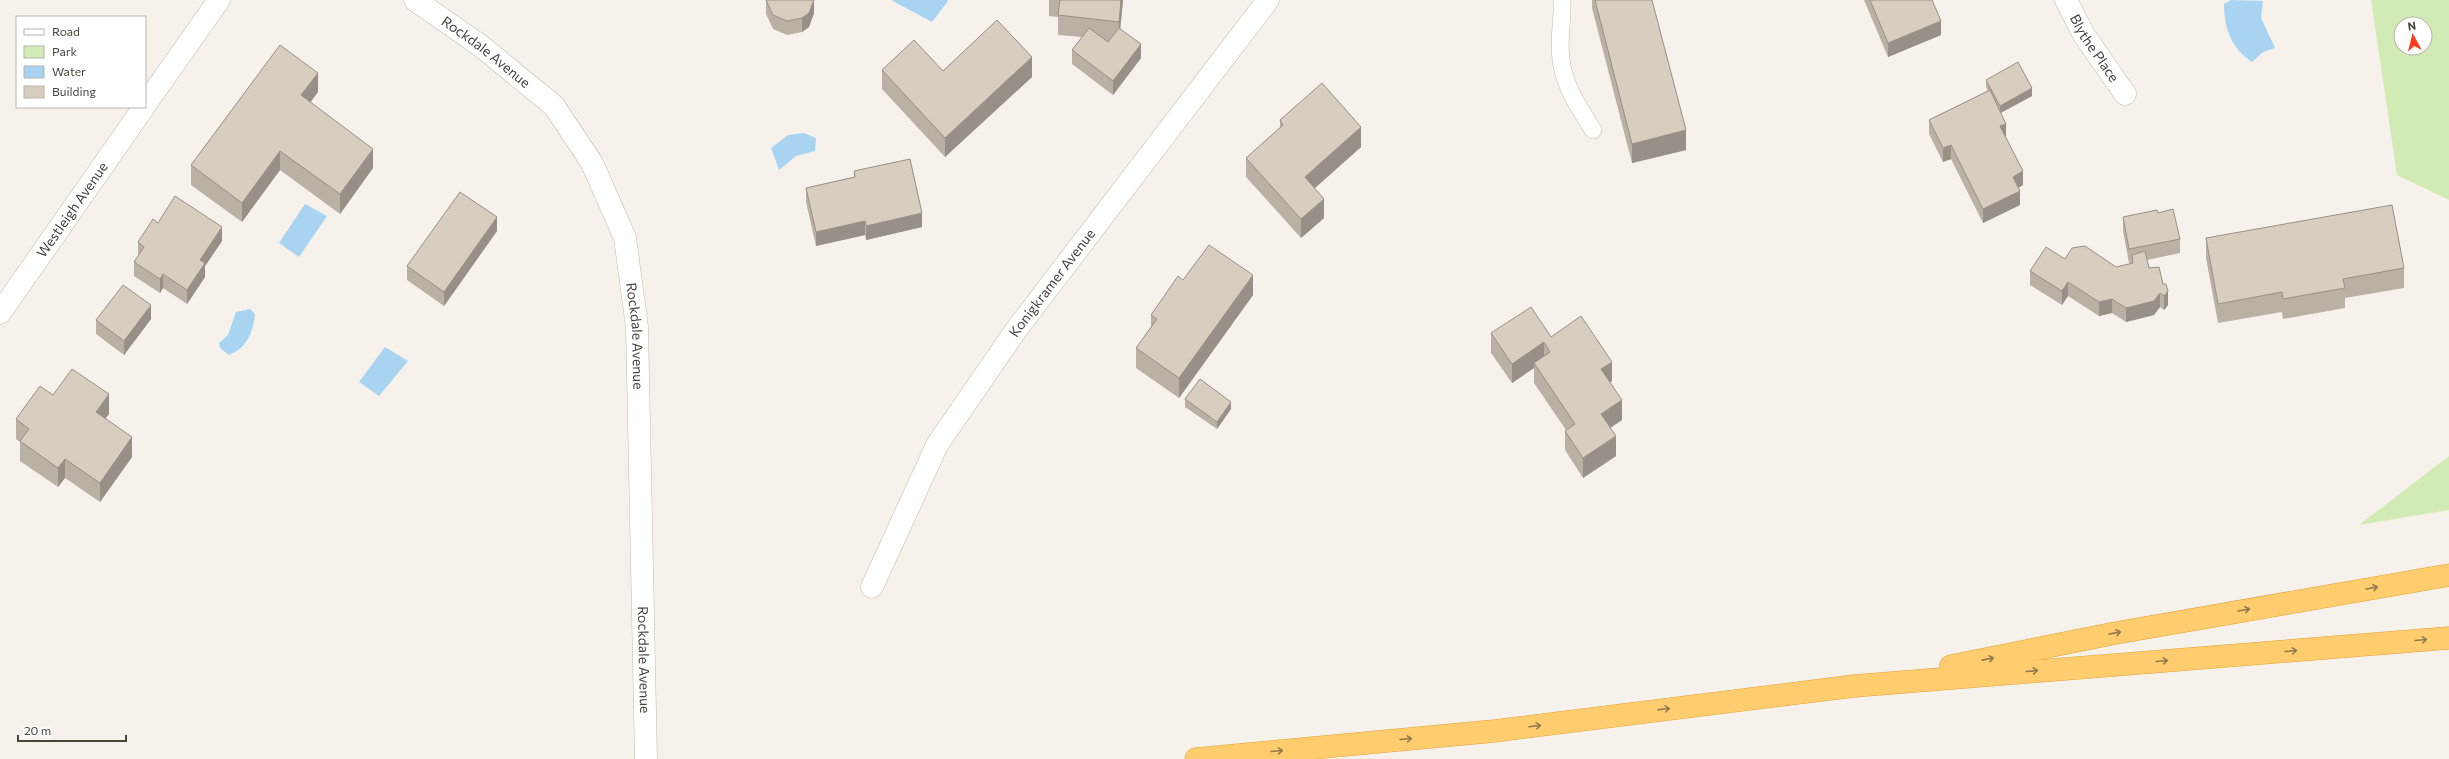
<svg xmlns="http://www.w3.org/2000/svg" width="2449" height="759" font-family="Commissioner,sans-serif">
  <rect width="100%" height="100%" fill="#f6f2eb"/>
  <g fill="#d2eab4" fill-rule="evenodd">
    <path d="M2371,0H2449V200L2397,175ZM2401,24H2425V48H2401Z"/>
    <path d="M2449,456V510L2359,525Z"/>
  </g>
  <g fill="#a8d4f2">
    <path d="M891,0H947L948,1L932,22Z"/>
    <path d="M2231,0L2263,1L2261,18L2275,48L2263,52L2252,62C2231,48 2224,28 2224,4Z"/>
    <path d="M804,133L816,138L815,151L796,156L779,170L771,148L788,135Z"/>
    <path d="M305,204L327,216L299,257L279,243Z"/>
    <path d="M250,309L255,314C253,332 247,348 229,355L220,348L219,343L228,335L236,312Z"/>
    <path d="M385,347L408,361L379,396L359,382Z"/>
  </g>
  <g fill="none" stroke-linecap="round" stroke-linejoin="round">
    <defs>
      <path id="service" d="M1562,0C1563,20 1558,40 1561,59C1564,87 1579,107 1593,130"/>
      <g id="minor">
        <path id="s1" d="M2066,0L2084,35L2125,94"/>
        <path id="s2" d="M872,587L937,445L1016,330L1268,0"/>
      </g>
      <g id="tertiary">
        <path id="s3" d="M415,0L481,46L554,106L592,163L625,238L637,327L646,759"/>
        <path d="M145,105L219,0"/>
        <path id="s4" d="M0,313L144,107"/>
      </g>
      <g id="motorway">
        <path d="M1951,666L2116,633L2449,575"/>
        <path d="M1196,759L1494,731L1854,686L2449,638"/>
      </g>
    </defs>
    <use href="#service" stroke="#c2baad" stroke-width="18"/>
    <use href="#minor" stroke="#c2baad" stroke-width="23"/>
    <use href="#tertiary" stroke="#c2baad" stroke-width="23"/>
    <use href="#motorway" stroke="#e0a23b" stroke-width="23"/>
    <use href="#service" stroke="#fff" stroke-width="17"/>
    <use href="#minor" stroke="#fff" stroke-width="22"/>
    <use href="#tertiary" stroke="#fff" stroke-width="22"/>
    <use href="#motorway" stroke="#ffcd6d" stroke-width="22"/>
  </g>
  <g fill="#bab1a5">
    <path d="M766,0H814V13L809,27L802,32L787,35L773,29L766,14Z"/>
    <path d="M1049,0H1123L1120,29L1141,58L1113,95L1072,64V50L1082,37L1058,35V17L1049,16Z"/>
    <path d="M1592,0H1652L1686,150L1632,163L1592,8Z"/>
    <path d="M1864,0H1932L1941,35L1888,57Z"/>
    <path d="M882,70L943,71L1032,77L945,157L882,89Z"/>
    <path d="M1986,80L2032,96L2001,113L2006,138L2023,185L2018,188L2020,205L1983,223L1951,159L1943,162L1929,134V120L1988,91L1986,87Z"/>
    <path d="M318,92L310,102L373,168L340,214L280,170L242,222L191,185V165Z"/>
    <path d="M1280,120L1361,147L1314,188L1324,218L1301,238L1246,177V158L1280,128Z"/>
    <path d="M854,171L922,227L866,240L865,235L816,246L806,202V188L854,177Z"/>
    <path d="M2158,213L2180,239V253L2147,260L2149,268L2159,267L2168,305L2164,310L2160,307L2154,315L2126,322L2112,313L2099,316L2068,296L2062,305L2030,285V271L2065,259L2116,267L2132,263H2129L2123,231V217Z"/>
    <path d="M158,223L222,241L205,266V277L187,304L163,288L160,293L134,276V262L138,256V242Z"/>
    <path d="M497,231L444,306L407,280V266Z"/>
    <path d="M2206,238L2404,268V288L2345,298V308L2283,319L2282,312L2218,323L2206,258Z"/>
    <path d="M1183,280L1253,295L1179,398L1136,368V348L1151,327V315Z"/>
    <path d="M151,319L124,355L96,334V320Z"/>
    <path d="M1491,333L1551,337L1612,381L1610,383L1622,420L1610,428L1616,456L1583,478L1565,450V431L1566,430L1534,383V368L1512,383L1491,353Z"/>
    <path d="M53,395L109,414L105,418L132,457L100,502L65,478L58,487L20,461V442L16,439V419Z"/>
    <path d="M1185,399L1231,409L1217,429L1185,407Z"/>
  </g>
  <g fill="#979086">
    <path d="M814,0V13L809,27L802,32V18Z"/>
    <path d="M1121,0H1123L1119,42V22Z"/>
    <path d="M1941,21V35L1888,57V43Z"/>
    <path d="M1141,44V58L1113,95V81Z"/>
    <path d="M1032,57V77L945,157V138Z"/>
    <path d="M318,73V92L301,115V95Z"/>
    <path d="M2032,88V96L2000,113V106Z"/>
    <path d="M2006,124V138L2000,126Z"/>
    <path d="M1361,127V147L1305,197V177Z"/>
    <path d="M1686,130V150L1632,163V144Z"/>
    <path d="M1951,145V159L1943,162V148Z"/>
    <path d="M373,149V168L340,214V194Z"/>
    <path d="M280,151V170L242,222V203Z"/>
    <path d="M2023,171V185L2013,191V177Z"/>
    <path d="M2020,191V205L1983,223V209Z"/>
    <path d="M1324,199V218L1301,238V219Z"/>
    <path d="M922,213V227L866,240V226Z"/>
    <path d="M497,217V231L444,306V292Z"/>
    <path d="M865,221V235L816,246V232Z"/>
    <path d="M222,227V241L205,266V277L187,304V290L200,260Z"/>
    <path d="M163,274V288L160,293V279Z"/>
    <path d="M1253,275V295L1179,398V378Z"/>
    <path d="M2068,282V296L2062,305V291Z"/>
    <path d="M2168,291V305L2164,310V296Z"/>
    <path d="M2160,293V307L2154,315L2126,322V308Z"/>
    <path d="M2112,299V313L2099,316V302Z"/>
    <path d="M151,305V319L124,355V341Z"/>
    <path d="M1544,342V362L1534,363V368L1512,383V364Z"/>
    <path d="M1612,362V381L1601,389V369Z"/>
    <path d="M109,394V414L96,431V412Z"/>
    <path d="M1622,400V420L1601,434V414Z"/>
    <path d="M1231,402V409L1217,429V422Z"/>
    <path d="M1616,436V456L1583,478V458Z"/>
    <path d="M132,437V457L100,502V483Z"/>
    <path d="M65,459V478L58,487V468Z"/>
  </g>
  <g fill="#d8cec0" stroke="#979086">
    <path d="M766,0H814L809,13L802,18L787,21L773,15Z"/>
    <path d="M1060,0H1121L1119,22L1058,15Z"/>
    <path d="M1595,0H1652L1686,130L1632,144Z"/>
    <path d="M1870,0H1932L1941,21L1888,43Z"/>
    <path d="M997,20L1032,57L945,138L882,70L914,40L943,71Z"/>
    <path d="M1089,28L1108,42L1119,28L1141,44L1113,81L1072,50Z"/>
    <path d="M280,45L318,73L301,95L373,149L340,194L280,151L242,203L191,165Z"/>
    <path d="M2018,62L2032,88L2000,106L1986,80Z"/>
    <path d="M1322,83L1361,127L1305,177L1324,199L1301,219L1246,158L1283,125L1280,120Z"/>
    <path d="M1990,90L2006,124L2000,126L2023,171L2013,177L2020,191L1983,209L1951,145L1943,148L1929,120Z"/>
    <path d="M910,159L922,213L866,226L865,221L816,232L806,188L855,177L854,171Z"/>
    <path d="M460,192L497,217L444,292L407,266Z"/>
    <path d="M175,196L222,227L200,260L205,263L187,290L163,274L160,279L134,262L144,247L138,242L153,219L158,223Z"/>
    <path d="M2392,205L2404,268L2343,279L2345,288L2283,299L2282,292L2218,304L2206,238Z"/>
    <path d="M2173,209L2180,239L2129,249L2123,217L2157,210L2158,213Z"/>
    <path d="M1209,245L1253,275L1179,378L1136,348L1157,319L1151,315L1178,276L1183,280Z"/>
    <path d="M2085,246L2116,267L2133,263L2132,255L2145,251L2149,268L2159,267L2163,284H2166L2168,291L2164,296L2160,293L2154,301L2126,308L2112,299L2099,302L2068,282L2062,291L2030,271L2046,247L2065,259L2072,248Z"/>
    <path d="M123,285L151,305L124,341L96,320Z"/>
    <path d="M1531,307L1551,337L1581,316L1612,362L1601,369L1622,400L1601,414L1616,436L1583,458L1565,431L1575,424L1534,363L1550,352L1544,342L1512,364L1491,333Z"/>
    <path d="M72,369L109,394L96,412L132,437L100,483L65,459L58,468L20,441L29,429L16,419L40,386L53,395Z"/>
    <path d="M1200,379L1231,402L1217,422L1185,399Z"/>
  </g>
  <defs><path id="oneway-shaft" d="M-6 0H5M1.5-3L5.5 0L1.5 3" fill="none" stroke-width="1.6" stroke-linecap="round" stroke-linejoin="round"/></defs>
  <g stroke="#927a4e">
    <use href="#oneway-shaft" transform="translate(2372 588) rotate(-10)"/>
    <use href="#oneway-shaft" transform="translate(2244 610) rotate(-10)"/>
    <use href="#oneway-shaft" transform="translate(2115 633) rotate(-11)"/>
    <use href="#oneway-shaft" transform="translate(2421 640) rotate(-5)"/>
    <use href="#oneway-shaft" transform="translate(2291 651) rotate(-5)"/>
    <use href="#oneway-shaft" transform="translate(1988 659) rotate(-11)"/>
    <use href="#oneway-shaft" transform="translate(2162 661) rotate(-5)"/>
    <use href="#oneway-shaft" transform="translate(2032 671) rotate(-5)"/>
    <use href="#oneway-shaft" transform="translate(1664 709) rotate(-7)"/>
    <use href="#oneway-shaft" transform="translate(1535 726) rotate(-7)"/>
    <use href="#oneway-shaft" transform="translate(1406 739) rotate(-5)"/>
    <use href="#oneway-shaft" transform="translate(1277 751) rotate(-5)"/>
  </g>
  <g text-anchor="middle" stroke-width="3.5" stroke-linejoin="round" paint-order="stroke">
    <g font-size="14" fill="#4a4339" stroke="#fff">
      <text dy="5" stroke="none"><textPath href="#s1" startOffset="56">Blythe Place</textPath></text>
      <text dy="5" stroke="none"><textPath href="#s3" startOffset="88">Rockdale Avenue</textPath></text>
      <text dy="5" stroke="none"><textPath href="#s4" startOffset="126">Westleigh Avenue</textPath></text>
      <text dy="5" stroke="none"><textPath href="#s2" startOffset="355">Konigkramer Avenue</textPath></text>
      <text dy="5" stroke="none"><textPath href="#s3" startOffset="424">Rockdale Avenue</textPath></text>
      <text dy="5" stroke="none"><textPath href="#s3" startOffset="748">Rockdale Avenue</textPath></text>
    </g>
  </g>
  <rect x="16" y="16" width="130" height="92" fill="#ffffff" stroke="#b7b4b0"/>
  <rect x="24" y="29" width="20" height="6" fill="#ffffff" stroke="#b7b4b0"/>
  <text x="52" y="36" font-size="12" fill="#4a4339">Road</text>
  <rect x="24" y="46" width="20" height="12" fill="#d2eab4" stroke="#b7b4b0"/>
  <text x="52" y="56" font-size="12" fill="#4a4339">Park</text>
  <rect x="24" y="66" width="20" height="12" fill="#a8d4f2" stroke="#b7b4b0"/>
  <text x="52" y="76" font-size="12" fill="#4a4339">Water</text>
  <rect x="24" y="86" width="20" height="12" fill="#d8cec0" stroke="#b7b4b0"/>
  <text x="52" y="96" font-size="12" fill="#4a4339">Building</text>
  <g transform="translate(2413 36) rotate(353)"><circle r="19" fill="#ffffff" stroke="#b7b4b0"/>
  <path d="M0-3L7 15L0 10L-7 15Z" fill="#fc3c1c"/>
  <text y="-6" font-size="11" font-weight="bold" text-anchor="middle" fill="#4a4339">N</text>
  </g>
  <path d="M18 735v6h108v-6" fill="none" stroke="#4a4339" stroke-width="2"/>
  <text x="24" y="735" font-size="12" fill="#4a4339" stroke="#ffffff" stroke-width="3" paint-order="stroke">20 m</text>
</svg>
